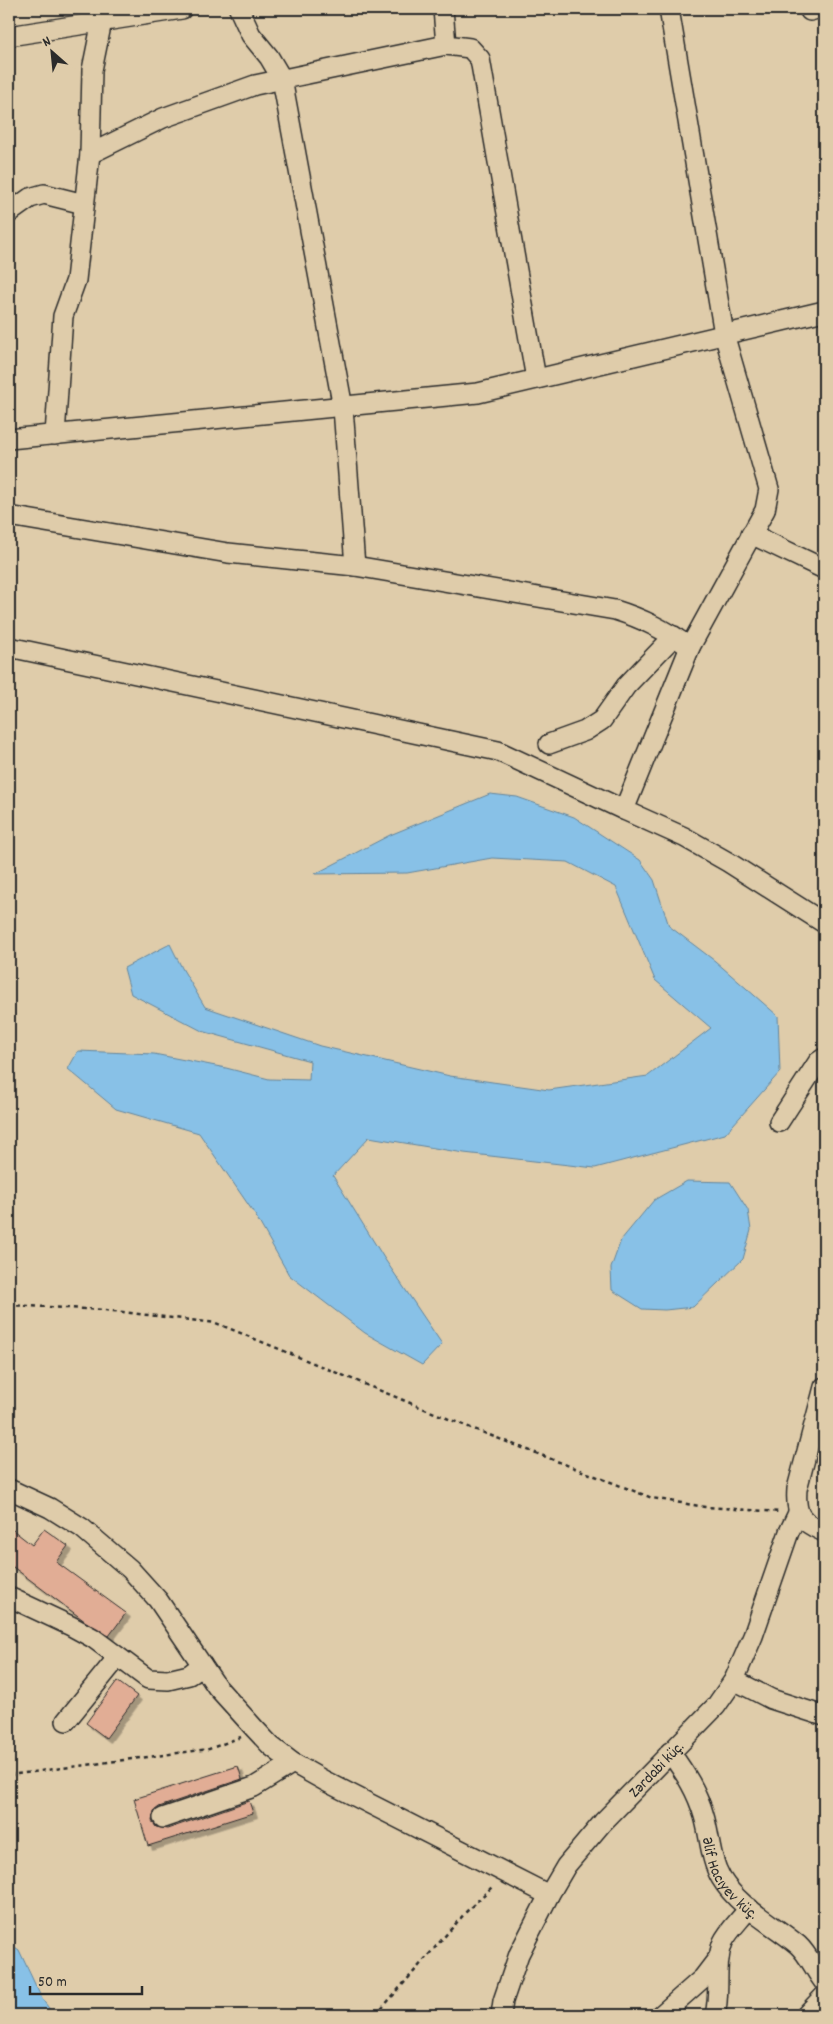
<svg xmlns="http://www.w3.org/2000/svg" width="833" height="2024" font-family="Dekko,sans-serif">
  <defs>
    <filter id="shadow"><feDropShadow dx="4.5" dy="4.5" stdDeviation="0" flood-color="#0004"/></filter>
  </defs>
  <rect width="100%" height="100%" fill="#dfccaa"/>
  <filter id="ink" filterUnits="userSpaceOnUse"><feTurbulence type="fractalNoise" baseFrequency=".02" numOctaves="2"/><feDisplacementMap in="SourceGraphic" scale="10" xChannelSelector="R" yChannelSelector="G"/><feConvolveMatrix kernelMatrix="1 2 1 2 8 2 1 2 1" color-interpolation-filters="sRGB"/></filter>
  <g filter="url(#ink)">
    <g fill="#88c1e7" stroke="#63859c">
      <path d="M490,794L517,797L574,817L640,860L654,880L669,926L715,961L778,1016L780,1072L725,1134L595,1168L464,1153L369,1137L333,1176L384,1258L442,1344L422,1365L365,1333L289,1275L254,1213L199,1133L116,1109L68,1069L78,1051L154,1054L226,1068L269,1079L309,1080L310,1061L202,1031L131,994L124,968L170,944L182,968L205,1007L320,1046L450,1076L549,1090L648,1076L711,1028L655,980L616,887L568,862L492,858L407,873L315,874L390,835Z"/>
      <path d="M687,1181L730,1182L748,1210L751,1230L743,1259L693,1307L665,1310L642,1309L612,1290L611,1268L621,1240L654,1200Z"/>
      <path d="M9,1943L19,1950L42,1999L54,2015H9Z"/>
    </g>
    <g fill="#e1ad95" stroke="#2b2b2b" filter="url(#shadow)">
      <path d="M9,1527L32,1545L44,1529L68,1546L56,1562L126,1613L109,1636L86,1622L9,1564Z"/>
      <path d="M117,1681L137,1696L106,1738L86,1723Z"/>
      <path d="M238,1766L242,1779L159,1807L154,1811L152,1821L156,1827L167,1829L249,1801L253,1813L148,1846L134,1799Z"/>
    </g>
    <g fill="none" stroke-linecap="round" stroke-linejoin="round">
      <defs>
        <g id="minor">
          <path d="M239,9L251,35L269,57L282,79L343,408L355,566"/>
          <path d="M443,9L446,45"/>
          <path d="M669,9L724,334L769,489L765,510L690,647L624,810L684,837L728,862L824,923"/>
          <path d="M810,11L817,9"/>
          <path d="M9,36L182,9"/>
          <path d="M90,154L163,118L255,85L446,45L470,48L480,59L536,379"/>
          <path d="M9,213L30,198L44,194L84,204"/>
          <path d="M55,435L63,316L76,280L90,154L92,70L102,21"/>
          <path d="M9,439L478,393L824,311"/>
          <path d="M9,516L228,553L355,566L615,610C644,619 664,630 690,647"/>
          <path d="M751,534L824,569"/>
          <path d="M9,647L498,751L624,810"/>
          <path d="M549,744L585,731L602,720L626,686L674,636"/>
          <path d="M779,1122L818,1062L824,1058"/>
          <path d="M824,1387L797,1489C795,1515 801,1522 824,1532"/>
          <path d="M9,1489L50,1508L82,1528L130,1569L158,1600L217,1687L255,1729L271,1746L293,1763L325,1781L549,1895"/>
          <path d="M9,1597L71,1626L93,1638L148,1679L168,1680L189,1675L202,1665"/>
          <path d="M734,1680L771,1699L824,1716"/>
          <path d="M66,1721L118,1657"/>
          <path id="s1" d="M670,1752C685,1773 697,1791 704,1816C710,1836 710,1859 721,1878C739,1908 772,1923 798,1945C809,1955 815,1971 824,1982"/>
          <path d="M163,1818L254,1787L293,1763"/>
          <path id="s2" d="M501,2015L503,2001L519,1954L549,1895L566,1866L603,1822L716,1706L734,1680L753,1636L789,1532L798,1513"/>
          <path d="M661,2015L703,1978L719,1957"/>
          <path d="M715,2015C721,1992 714,1965 723,1942C728,1931 741,1919 749,1908"/>
          <path d="M806,2015L824,1996"/>
        </g>
      </defs>
      <use href="#minor" stroke="#2b2b2b" stroke-width="22"/>
      <g stroke="#2b2b2b" stroke-width="2.5" stroke-dasharray="4 4" stroke-linecap="butt">
        <path d="M9,1305L105,1310L216,1323L466,1426L652,1498L705,1507L781,1512"/>
        <path d="M9,1775L209,1749L241,1737"/>
        <path d="M376,2015L466,1912L494,1885"/>
      </g>
      <use href="#minor" stroke="#dfccaa" stroke-width="19"/>
    </g>
  </g>
  <g text-anchor="middle" stroke-width="4.5" stroke-linejoin="round" paint-order="stroke">
    <g font-size="16" fill="#2b2b2b" stroke="#dfccaa">
      <text dy="6" stroke="none"><textPath href="#s2" startOffset="296">Zərdabi küç.</textPath></text>
      <text dy="6" stroke="none"><textPath href="#s1" startOffset="142">Əlif Hacıyev küç.</textPath></text>
    </g>
  </g>
  <rect width="833" height="2024" fill="none" stroke="#dfccaa" stroke-width="30"/>
  <rect x="15" y="15" width="803" height="1994" fill="none" stroke="#2b2b2b" stroke-width="2" filter="url(#ink)"/>
  <g transform="translate(52 52) rotate(333)" stroke="#dfccaa" stroke-width="4" paint-order="stroke">
  <path d="M0-4L9 19L0 12L-9 19Z" fill="#2b2b2b"/>
  <text y="-8" font-size="14" font-weight="bold" text-anchor="middle" fill="#2b2b2b">N</text>
  </g>
  <path d="M30 1986v8h112v-8" fill="none" stroke="#2b2b2b" stroke-width="2.5"/>
  <text x="38" y="1986" font-size="15" fill="#2b2b2b" stroke="#dfccaa" stroke-width="4" paint-order="stroke">50 m</text>
</svg>
